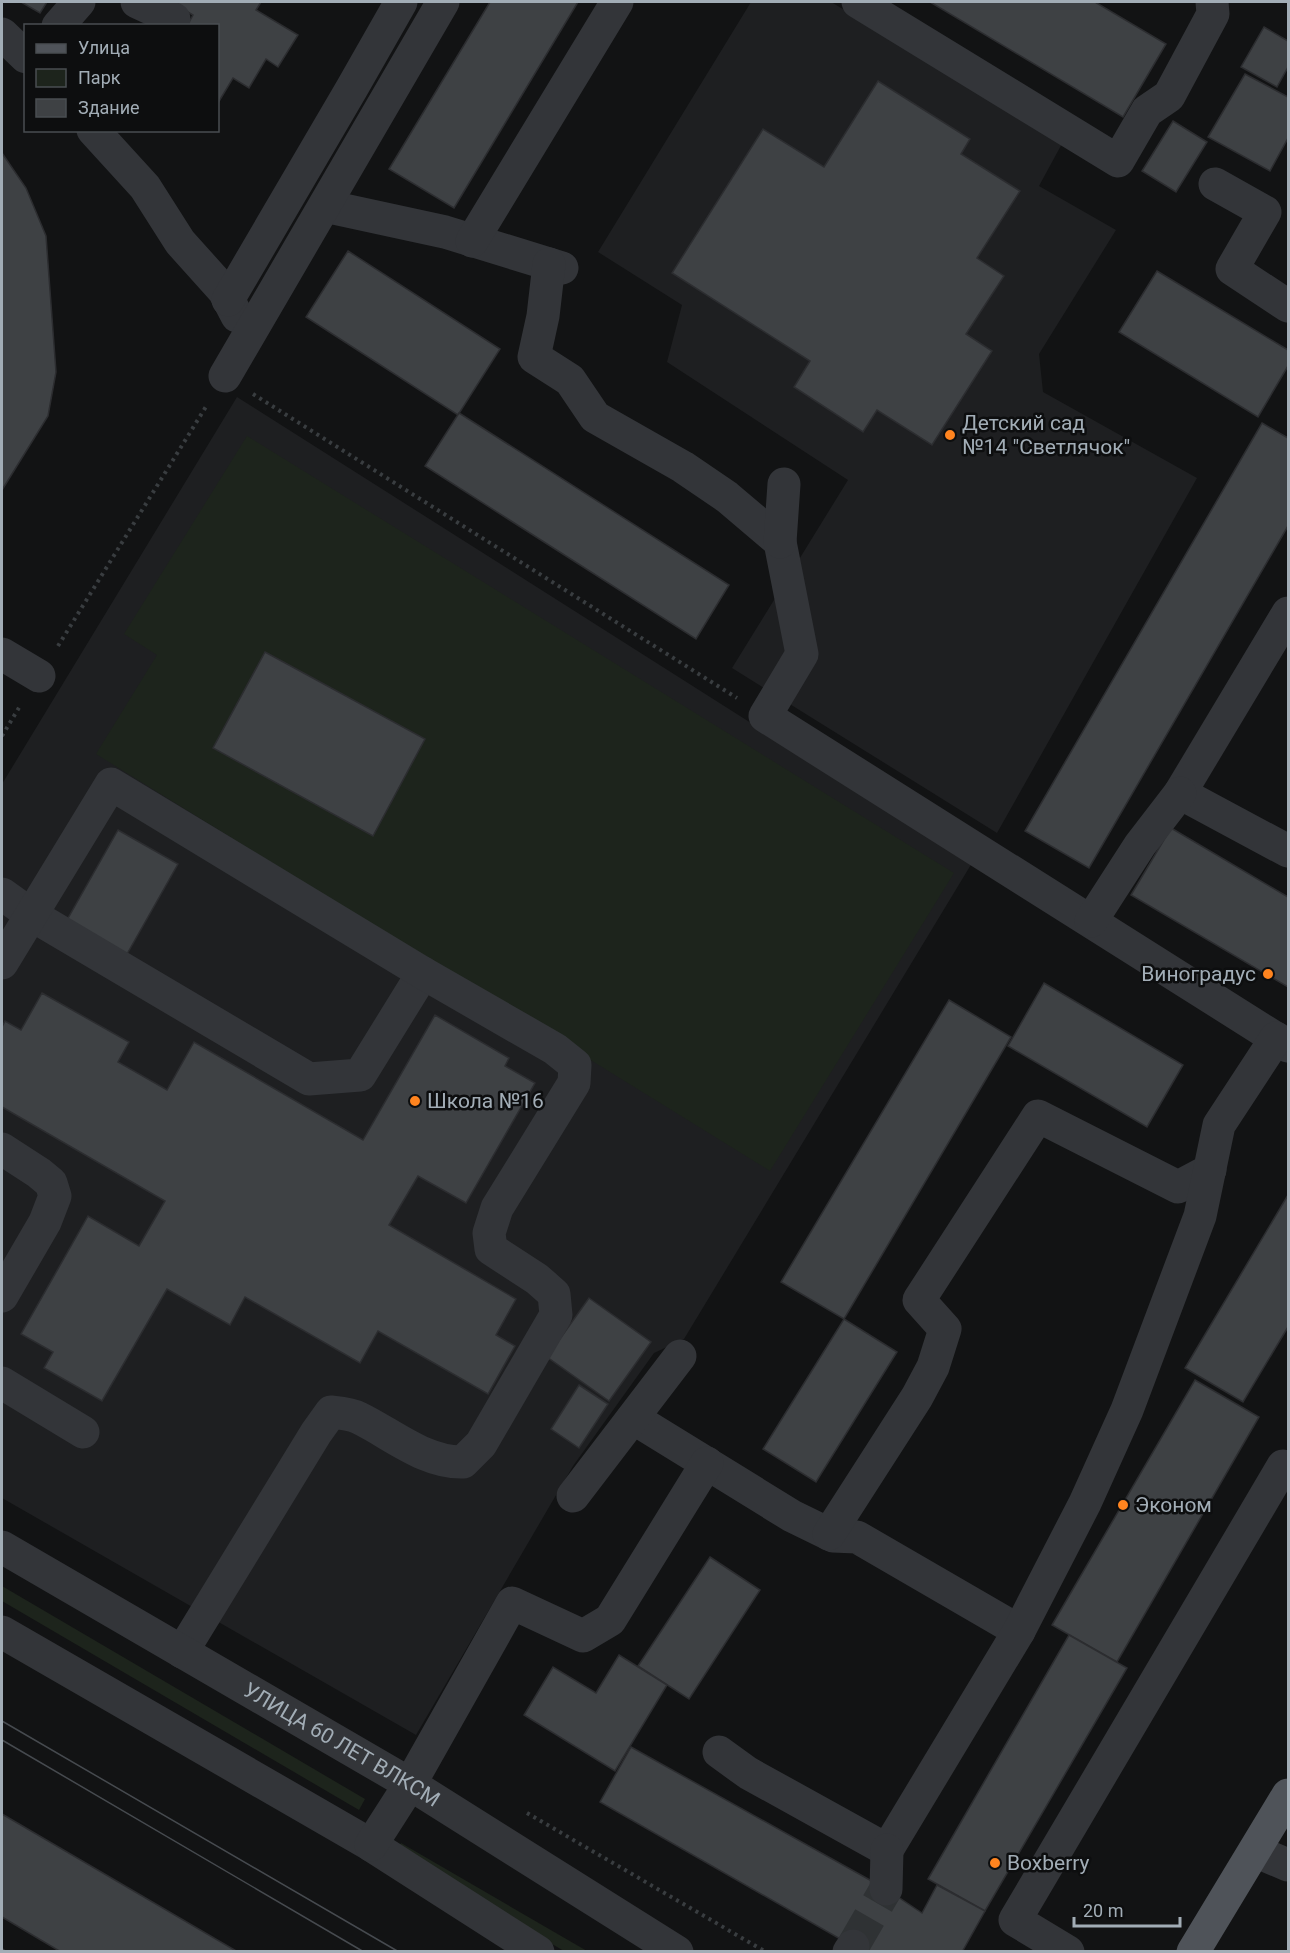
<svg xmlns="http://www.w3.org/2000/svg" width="1290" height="1953" font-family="Roboto,sans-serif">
  <rect width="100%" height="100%" fill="#121314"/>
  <g fill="#1e1f21">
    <path d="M751,2H831L1064,140L1039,186L1116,230L1039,354L1043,392L1197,478L997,833L732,668L848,480L667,362L682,305L598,252Z"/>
    <path d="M237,397L972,863L684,1339L654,1353L573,1466L416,1735L2,1498V784Z"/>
  </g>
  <g fill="#1d241c">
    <path d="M247,436L954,873L770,1171L96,754L157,655L124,634Z"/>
    <path d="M2,1586L365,1799L359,1810L2,1601Z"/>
    <path d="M401,1843L587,1951H564L395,1853Z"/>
  </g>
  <g fill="#3e4144" stroke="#2c2d30" stroke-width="1.5">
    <path d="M21,2H47L40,13Z"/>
    <path d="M174,2H261L256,10L298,35L278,67L266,59L249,88L233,78L218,103V26H187L193,15L173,3Z"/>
    <path d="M490,2H578L454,208L389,169Z"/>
    <path d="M930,2H1095L1166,44L1123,117Z"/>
    <path d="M1264,27L1288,41V67L1277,87L1241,67Z"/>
    <path d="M1245,74L1288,97V138L1270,171L1208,137Z"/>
    <path d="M878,81L970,139L961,154L1020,191L977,258L1004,276L966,334L992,351L932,445L877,410L863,432L794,387L810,361L672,273L763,129L824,167Z"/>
    <path d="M1173,121L1207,142L1176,192L1142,171Z"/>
    <path d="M2,153L26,188L46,236L56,372L48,416L2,490Z"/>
    <path d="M348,251L500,349L458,415L306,317Z"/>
    <path d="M1157,271L1288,350V366L1258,417L1119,332Z"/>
    <path d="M459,413L729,585L696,639L425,466Z"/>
    <path d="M1262,423L1288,438V526L1089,868L1025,831Z"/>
    <path d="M265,652L425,739L373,836L213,748Z"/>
    <path d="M1171,828L1288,897V987L1131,895Z"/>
    <path d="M118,830L178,864L127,954L67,920Z"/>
    <path d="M1044,983L1183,1065L1147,1127L1008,1046Z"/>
    <path d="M42,993L129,1042L118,1062L167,1090L194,1042L363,1140L435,1015L509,1058L505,1066L535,1083L466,1203L418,1176L389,1225L516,1299L496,1335L515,1346L488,1394L378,1331L360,1363L245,1297L230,1325L167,1289L102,1401L44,1368L53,1352L21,1334L88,1216L139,1246L165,1201L2,1107V1027L5,1021L21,1030Z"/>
    <path d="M949,1000L1011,1037L844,1319L781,1282Z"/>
    <path d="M1288,1195V1327L1243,1402L1185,1368Z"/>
    <path d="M589,1298L651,1342L609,1401L547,1357Z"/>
    <path d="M844,1319L897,1352L816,1482L763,1449Z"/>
    <path d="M1195,1380L1259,1417L1117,1662L1052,1625Z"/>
    <path d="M579,1385L608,1404L579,1448L551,1429Z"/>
    <path d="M710,1557L760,1590L689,1699L638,1666Z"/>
    <path d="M1069,1635L1127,1668L985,1911L928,1879Z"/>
    <path d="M619,1655L667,1685L615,1771L524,1715L553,1667L596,1693Z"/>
    <path d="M631,1747L886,1889L922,1913L937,1885L985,1911L962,1952H863L600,1802Z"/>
    <path d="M2,1814L238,1952H61L2,1917Z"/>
  </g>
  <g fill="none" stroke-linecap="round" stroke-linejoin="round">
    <path stroke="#2f3234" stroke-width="33" stroke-dasharray="33 16" stroke-linecap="butt" d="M853,1946L886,1889"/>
    <g stroke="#393d40" stroke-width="4" stroke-dasharray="3 4.5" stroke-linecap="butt">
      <path d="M253,394L737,698"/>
      <path d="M58,646L207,405"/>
      <path d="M2,736L20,706"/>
      <path d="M527,1813L766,1952"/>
      <path d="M2,1950L4,1952"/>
      <path d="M1288,1952V1951"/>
    </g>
    <g stroke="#333539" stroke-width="33">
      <path d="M137,2L174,19"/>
      <path d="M858,2L1118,161L1147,111L1169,96L1213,14L1212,2"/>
      <path d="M58,26L79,2"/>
      <path d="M2,34L26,57"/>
      <path d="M93,130L145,187L180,242L224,291L237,316"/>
      <path d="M1215,184L1265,212L1232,269L1288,306"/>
      <path d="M325,206L445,232L562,268"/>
      <path d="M472,241L617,2"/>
      <path d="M549,264L543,316L534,357L570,380L595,417L683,467L727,497L780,542L802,654L765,716L1288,1046"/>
      <path d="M228,300L352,88L401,2"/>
      <path d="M225,376L443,2"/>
      <path d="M780,542L784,484"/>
      <path d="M1288,613L1180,793L1288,851"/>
      <path d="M2,654L39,676"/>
      <path d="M2,894L30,914L309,1079L360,1075L423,973"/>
      <path d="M1091,921L1140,845L1180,793"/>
      <path d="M2,963L111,784L423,973L555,1049L575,1065L574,1083L497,1208L489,1233L491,1249L537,1279L554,1294L556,1315L481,1444L463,1462C425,1463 392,1434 359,1418C351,1414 340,1413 331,1412L316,1433L182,1652"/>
      <path d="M2,1149L39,1173L51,1183L55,1196L45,1222L2,1296"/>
      <path d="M2,1383L83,1432"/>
      <path d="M633,1418L792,1516L833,1536L857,1537L1019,1631"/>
      <path d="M573,1496L680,1356"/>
      <path d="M829,1534L917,1397L933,1367L945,1329L919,1300L1038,1116L1178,1187L1210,1170"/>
      <path id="s1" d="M2,1547L410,1784L677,1952"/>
      <path d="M2,1632L371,1845L538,1952"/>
      <path d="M719,1752L748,1773L887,1850L1019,1631L1085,1503L1127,1410L1200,1216L1219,1125L1276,1038"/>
      <path d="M371,1845L410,1784L512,1603L583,1636L610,1620L707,1463"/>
      <path d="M1255,1851L1288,1865"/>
      <path d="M886,1889L887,1850"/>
      <path d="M849,1952L853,1946"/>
      <path d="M1068,1952L1015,1920L1283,1466L1288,1469"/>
    </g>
    <path stroke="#4f5359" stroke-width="33" d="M1193,1952L1288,1795"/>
    <g stroke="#464a4f" stroke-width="1.5">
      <path d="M2,1721L399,1952"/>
      <path d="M2,1740L364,1952"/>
    </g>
  </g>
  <g fill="#ff841f" stroke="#0d0e0f" stroke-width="2">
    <circle cx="950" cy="435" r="6"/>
    <circle cx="1268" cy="974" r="6"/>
    <circle cx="415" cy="1101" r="6"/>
    <circle cx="1123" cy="1505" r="6"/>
    <circle cx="995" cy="1863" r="6"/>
  </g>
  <g text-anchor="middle" stroke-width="5" stroke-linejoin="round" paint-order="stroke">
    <g font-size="21" fill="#a2adb6" stroke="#0d0e0f" text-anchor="start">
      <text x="962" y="430">Детский сад<tspan x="962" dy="24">№14 "Светлячок"</tspan></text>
      <text x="1256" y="981" text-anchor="end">Виноградус</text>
      <text x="427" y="1108">Школа №16</text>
      <text x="1135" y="1512">Эконом</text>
      <text x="1007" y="1870">Boxberry</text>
    </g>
    <g font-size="21" fill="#a2adb6" stroke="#0d0e0f">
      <text dy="7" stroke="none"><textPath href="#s1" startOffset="393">УЛИЦА 60 ЛЕТ ВЛКСМ</textPath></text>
    </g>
  </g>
  <rect width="1290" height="1953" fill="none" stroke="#a2adb6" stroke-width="6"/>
  <rect x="24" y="24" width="195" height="108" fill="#0d0e0f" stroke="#494e52" stroke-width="1.5"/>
  <rect x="36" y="44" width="30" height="9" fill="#4f5359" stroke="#494e52" stroke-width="1.5"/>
  <text x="78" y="54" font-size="18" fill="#a2adb6">Улица</text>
  <rect x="36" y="69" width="30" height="18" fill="#1d241c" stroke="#494e52" stroke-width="1.5"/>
  <text x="78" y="84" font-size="18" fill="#a2adb6">Парк</text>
  <rect x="36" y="99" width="30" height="18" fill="#3e4144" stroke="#494e52" stroke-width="1.5"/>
  <text x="78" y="114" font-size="18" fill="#a2adb6">Здание</text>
  <path d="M1074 1917v9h106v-9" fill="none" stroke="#a2adb6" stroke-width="3"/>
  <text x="1083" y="1917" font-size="18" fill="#a2adb6" stroke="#0d0e0f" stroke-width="4.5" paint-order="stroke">20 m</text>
</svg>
